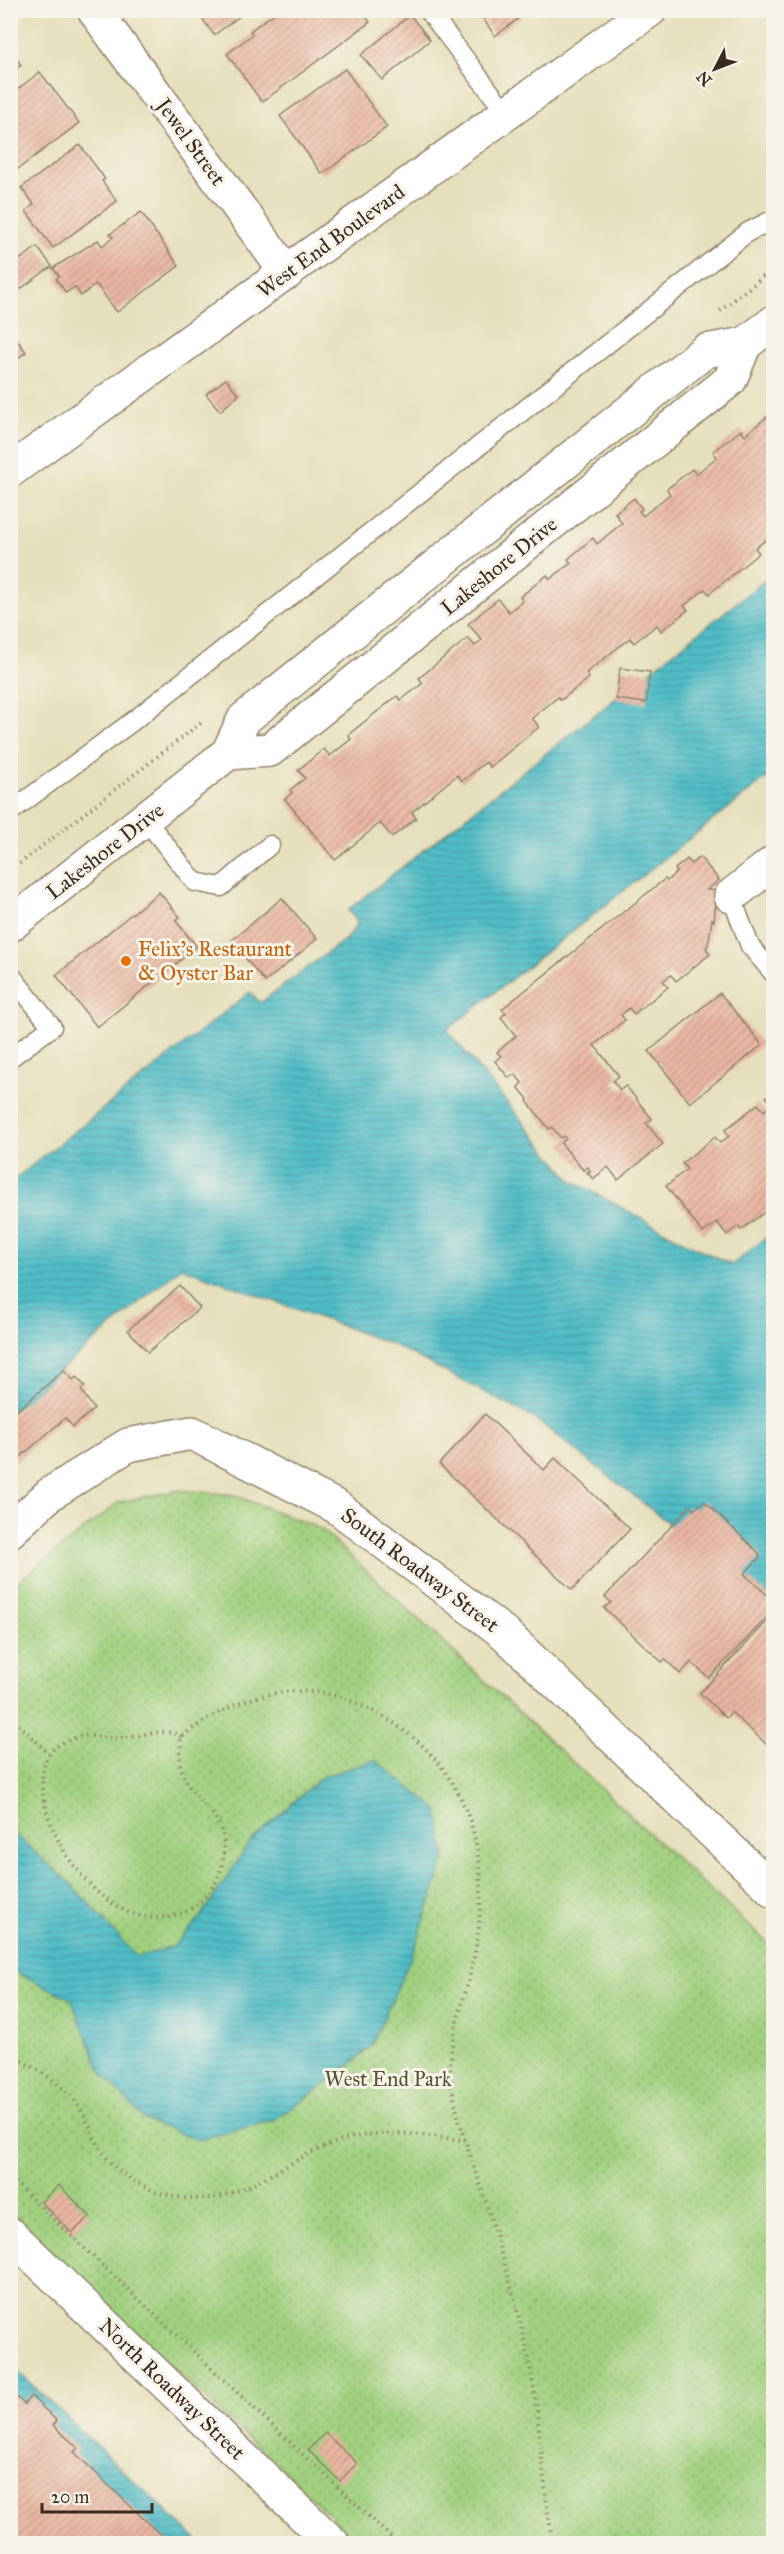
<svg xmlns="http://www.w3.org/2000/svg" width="784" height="2554" font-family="'IM FELL Great Primer',serif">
  <defs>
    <pattern id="green-dots" width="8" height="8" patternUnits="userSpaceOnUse" patternTransform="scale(1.5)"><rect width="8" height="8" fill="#a0d07e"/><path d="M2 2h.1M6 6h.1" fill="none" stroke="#84a967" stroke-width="1.8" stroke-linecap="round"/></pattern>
    <pattern id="water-rules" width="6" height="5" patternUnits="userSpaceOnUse" patternTransform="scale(1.5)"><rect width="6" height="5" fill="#4fbdc7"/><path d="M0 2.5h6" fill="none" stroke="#439aa1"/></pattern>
    <pattern id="building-hatch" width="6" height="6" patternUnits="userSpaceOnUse" patternTransform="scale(1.5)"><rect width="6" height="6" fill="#eab7a2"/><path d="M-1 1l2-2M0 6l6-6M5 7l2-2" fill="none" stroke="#bf9583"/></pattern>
  </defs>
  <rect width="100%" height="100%" fill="#f7f3e8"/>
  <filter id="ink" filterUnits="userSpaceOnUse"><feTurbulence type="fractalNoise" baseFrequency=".0167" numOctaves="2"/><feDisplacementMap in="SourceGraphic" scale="12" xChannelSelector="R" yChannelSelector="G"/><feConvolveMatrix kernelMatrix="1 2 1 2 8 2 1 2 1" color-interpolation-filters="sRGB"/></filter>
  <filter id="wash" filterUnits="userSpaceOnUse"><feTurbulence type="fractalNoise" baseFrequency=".008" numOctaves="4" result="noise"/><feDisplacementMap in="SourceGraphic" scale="24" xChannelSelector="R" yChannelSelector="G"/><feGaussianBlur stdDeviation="1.35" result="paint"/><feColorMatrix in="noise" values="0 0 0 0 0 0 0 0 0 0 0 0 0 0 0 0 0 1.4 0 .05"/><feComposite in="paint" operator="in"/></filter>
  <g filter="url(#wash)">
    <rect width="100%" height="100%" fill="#e6dfbb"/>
    <path fill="url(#green-dots)" stroke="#6e7d4e" stroke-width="1.5" d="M180,1490L234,1495L321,1529L773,1948V2543H359L11,2215L10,1588L119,1502Z"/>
    <g fill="url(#water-rules)" stroke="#457472" stroke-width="1.5">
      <path d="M773,574V773L447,1030L571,1180L686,1243L732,1265L773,1232V1617L666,1521L534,1418L394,1345L181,1267L11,1412V1182L250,992L260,1003L347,938L358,923L348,910Z"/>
      <path d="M375,1760L438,1810L445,1858L415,1948L372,2045L335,2078L274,2120L198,2140L145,2120L102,2073L71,1999L16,1972L11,1973V1831L70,1883L137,1957L173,1947L200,1918L251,1841L322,1777Z"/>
      <path d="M11,2365L200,2543H11Z"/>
    </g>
    <g id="blocks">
      <g fill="url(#building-hatch)">
        <path d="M196,10H248L214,35Z"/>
        <path d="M279,10H361L370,22L262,102L227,54L253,34L250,31Z"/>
        <path d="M477,10H530L495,36Z"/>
        <path d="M410,15L430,40L382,80L361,55Z"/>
        <path d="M10,30L16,38L10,42Z"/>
        <path d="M10,50L21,65L10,73Z"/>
        <path d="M345,69L387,127L322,174L280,116Z"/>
        <path d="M40,72L79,123L10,175V95Z"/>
        <path d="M80,145L105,179L102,181L117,201L53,248L26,211L34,204L21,188Z"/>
        <path d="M141,212L179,266L117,312L96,284L81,296L75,287L66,293L56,279L59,276L53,268L98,240L102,246L113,237L110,234Z"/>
        <path d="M37,247L52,266L15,293L10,287V267Z"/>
        <path d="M10,331L26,352L10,364Z"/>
        <path d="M226,379L239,395L220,411L206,394Z"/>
        <path d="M768,416L774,423V534L755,548L759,553L709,594L705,589L684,606L688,610L661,631L657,625L634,643L630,638L586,673L589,678L561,700L558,697L532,718L539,727L490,767L486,762L462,781L457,775L412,812L416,818L392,837L380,823L335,860L285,799L292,793L290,790L305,778L298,770L324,749L330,756L351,739L348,735L397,696L401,700L423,683L419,678L468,638L475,646L482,640L468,624L498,599L509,612L523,601L520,597L547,575L550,579L571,563L568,559L593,538L597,544L622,523L615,513L634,498L642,509L639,511L643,516L670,494L667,489L692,469L696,474L717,457L713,452L741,430L745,435Z"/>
        <path d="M620,668L650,672L646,703L616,699Z"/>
        <path d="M700,857L719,880L707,890L717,891L714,921L712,919L708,945L706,948L710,954L676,981L671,975L663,981L668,987L634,1014L629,1008L621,1015L625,1020L594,1045L619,1076L613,1081L620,1090L626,1086L652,1119L646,1123L663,1144L618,1180L608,1167L593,1179L587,1172L590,1171L588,1167L583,1170L561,1143L566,1139L564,1136L561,1138L552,1127L549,1129L527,1101L528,1099L518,1087L522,1083L515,1074L509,1078L495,1061L501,1056L497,1052L516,1036L501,1017L506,1013L502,1009L665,879L667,881L677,872L675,869L687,859L691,864Z"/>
        <path d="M159,892L180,917L176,921L197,947L97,1027L56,975Z"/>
        <path d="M282,898L317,939L265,982L231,941Z"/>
        <path d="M720,993L762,1045L690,1103L649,1051Z"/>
        <path d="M774,1092V1205L741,1230L738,1226L727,1235L717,1222L703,1233L666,1186L687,1169L682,1163L715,1137L720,1143L729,1136L725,1130L758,1104L764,1111L772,1104L766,1097Z"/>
        <path d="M180,1286L200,1308L148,1352L128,1330Z"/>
        <path d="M64,1370L73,1380L76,1377L85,1386L81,1390L94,1409L73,1427L65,1418L10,1466V1417Z"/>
        <path d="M485,1414L544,1470L555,1458L630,1529L572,1590L439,1464Z"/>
        <path d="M704,1501L758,1552L760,1557L744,1574L774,1601V1610L709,1678L691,1662L680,1674L665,1659L662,1662L604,1608L611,1602L605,1597L690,1506L694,1510Z"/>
        <path d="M774,1614V1751L731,1712L726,1718L700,1693Z"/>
        <path d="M59,2185L90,2216L72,2233L41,2202Z"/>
        <path d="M10,2391L24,2404L31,2396L57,2421L53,2425L78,2448L74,2452L170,2544H10Z"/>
        <path d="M325,2433L357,2463L340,2481L308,2450Z"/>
      </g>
    </g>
  </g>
  <g filter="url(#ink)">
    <use href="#blocks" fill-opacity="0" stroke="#90846c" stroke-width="1.5"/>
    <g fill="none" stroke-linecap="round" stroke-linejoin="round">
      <defs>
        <g id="service">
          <path d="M428,10L507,114"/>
          <path d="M10,812L137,718L748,232L768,222L774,227"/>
          <path d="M145,819L195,882L221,887L270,845"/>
          <path d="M731,896L750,946L774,974"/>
          <path d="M10,974L52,1027L10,1058"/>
        </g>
        <g id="minor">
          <path d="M94,10L287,273"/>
          <path d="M10,471L650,10"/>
          <path d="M731,896L774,862"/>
          <path d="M10,1531L50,1494L128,1445L192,1433L337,1507L504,1633L774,1891"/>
          <path d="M10,2234L333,2544"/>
        </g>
        <g id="tertiary">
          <path d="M228,753L270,750L730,380L745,344"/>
          <path d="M10,925L228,753L244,719L705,351L745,344L774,322"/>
        </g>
      </defs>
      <use href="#service" stroke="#90846c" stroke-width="21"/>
      <use href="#minor" stroke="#90846c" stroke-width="36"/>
      <use href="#tertiary" stroke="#90846c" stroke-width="36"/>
      <g stroke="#90846c" stroke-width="4" stroke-dasharray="1.5 4.5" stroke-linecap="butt">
        <path d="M720,311L774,268"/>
        <path d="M10,871L202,722"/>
        <path d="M10,1716L47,1752"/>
        <path d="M181,1737C167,1726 141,1737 124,1738C114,1738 103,1737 92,1736C81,1734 72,1739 62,1743C0,1774 95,1953 184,1912C205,1903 219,1883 223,1860C231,1809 190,1805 181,1768C179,1758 181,1747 181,1737C232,1698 295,1676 356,1703C475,1755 499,1861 469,1979C460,2014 447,2045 451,2082C457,2124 474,2163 486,2203C501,2251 515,2298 526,2347C541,2411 541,2479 553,2544"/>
        <path d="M10,2057C36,2066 56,2080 74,2100C86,2114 91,2133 100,2148C113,2170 137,2186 161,2193C237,2217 278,2159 343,2140C383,2128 425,2135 465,2141"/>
        <path d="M10,2178L398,2544"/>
      </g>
      <use href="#service" stroke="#fff" stroke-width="18"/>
      <use href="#minor" stroke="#fff" stroke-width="33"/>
      <use href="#tertiary" stroke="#fff" stroke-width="33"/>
    </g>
  </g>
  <circle fill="#e8710a" stroke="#f7f3e8" stroke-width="2" cx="126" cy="961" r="6"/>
  <g text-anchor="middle" stroke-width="6" stroke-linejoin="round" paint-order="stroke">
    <g font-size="21" fill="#3b2a1e" stroke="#f7f3e8">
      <text transform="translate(191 142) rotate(54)" y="7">Jewel Street</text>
      <text transform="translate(331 241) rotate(-36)" y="7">West End Boulevard</text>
      <text transform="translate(499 566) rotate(-39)" y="7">Lakeshore Drive</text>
      <text transform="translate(105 851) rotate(-38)" y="7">Lakeshore Drive</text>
      <text transform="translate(420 1570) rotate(37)" y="7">South Roadway Street</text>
      <text transform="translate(172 2389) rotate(44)" y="7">North Roadway Street</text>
    </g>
    <g font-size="21" fill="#c56008" stroke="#f7f3e8" text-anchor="start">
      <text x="138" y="956">Felix's Restaurant<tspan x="138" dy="24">&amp; Oyster Bar</tspan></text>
    </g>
    <g font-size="21" fill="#545436" stroke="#f7f3e8">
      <text x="388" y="2086">West End Park</text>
    </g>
  </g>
  <rect width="784" height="2554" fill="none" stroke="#f7f3e8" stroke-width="36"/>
  <g transform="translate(715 69) rotate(228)" stroke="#f7f3e8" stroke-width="4.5" paint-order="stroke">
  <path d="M0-4.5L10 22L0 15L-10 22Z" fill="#3b2a1e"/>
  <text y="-9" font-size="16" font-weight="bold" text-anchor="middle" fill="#3b2a1e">N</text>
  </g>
  <path d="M42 2503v9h110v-9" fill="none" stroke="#3b2a1e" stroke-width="3"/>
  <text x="51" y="2503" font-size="18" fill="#3b2a1e" stroke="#f7f3e8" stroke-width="4.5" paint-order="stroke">20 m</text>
</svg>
